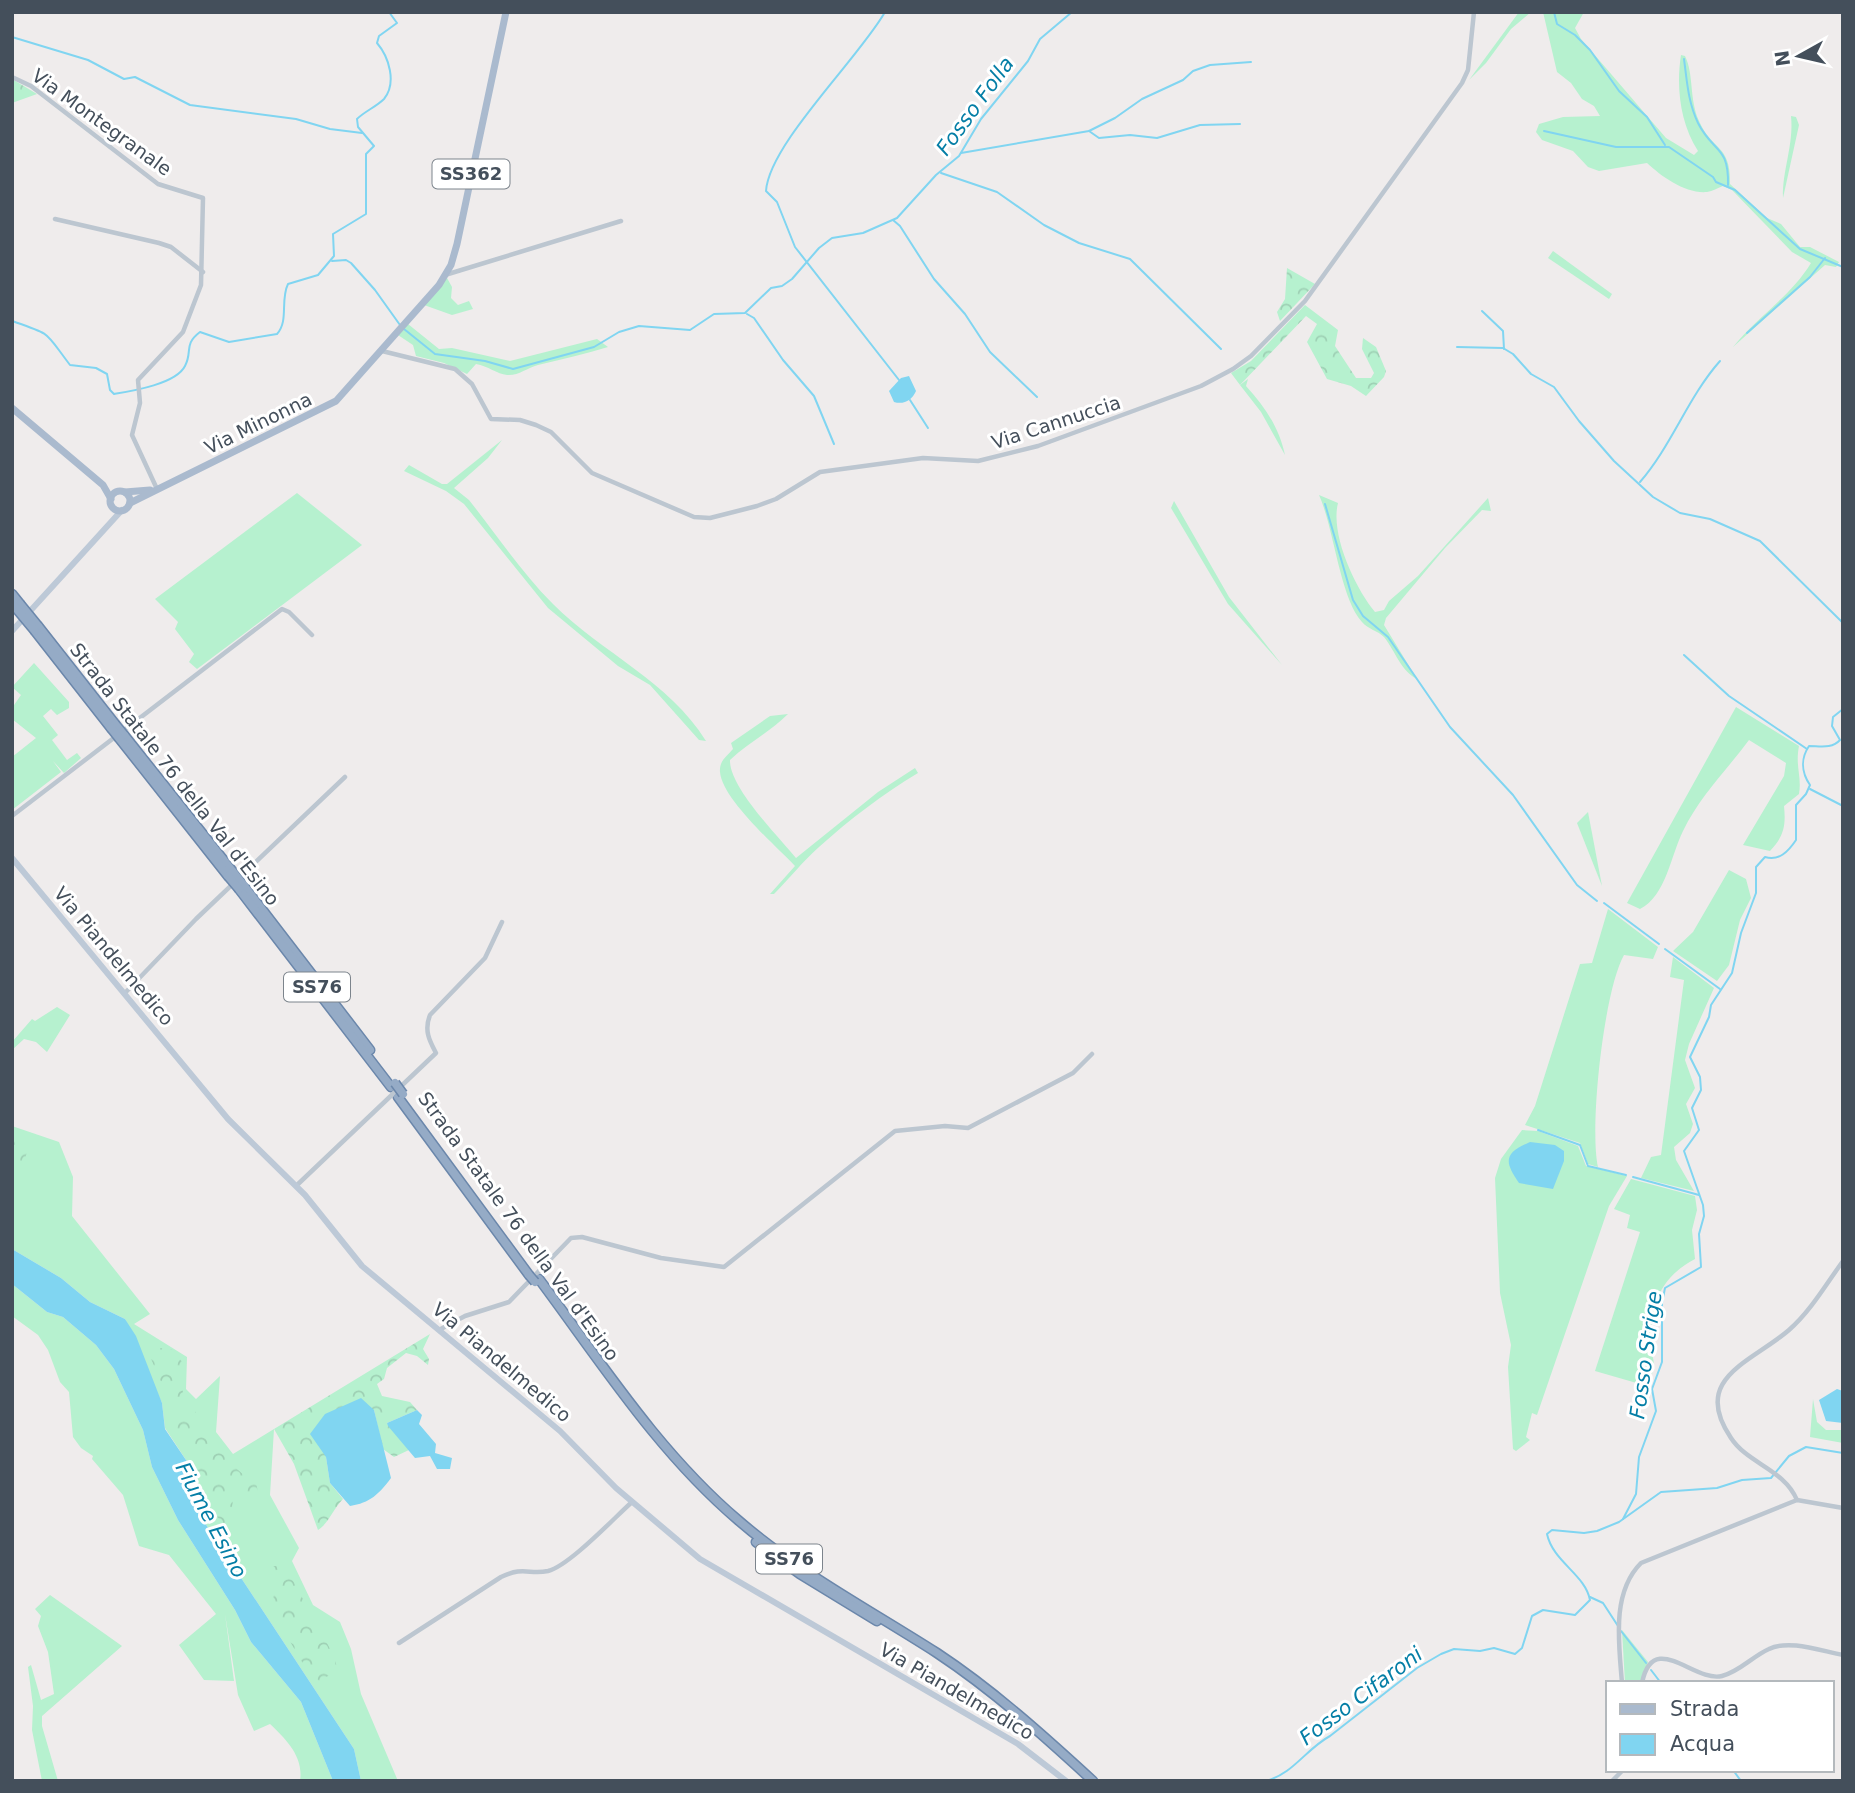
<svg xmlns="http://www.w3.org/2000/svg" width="1855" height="1793" font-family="'DejaVu Sans',sans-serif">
  <defs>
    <pattern id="forest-crowns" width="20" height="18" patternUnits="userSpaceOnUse" patternTransform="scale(1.75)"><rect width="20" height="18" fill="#b6f1cf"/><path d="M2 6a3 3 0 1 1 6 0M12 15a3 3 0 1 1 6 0" fill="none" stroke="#9ed0b4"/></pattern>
  </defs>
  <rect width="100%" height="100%" fill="#efecec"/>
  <g fill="#b6f1cf">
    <path d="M1519,12H1531L1511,29L1486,63L1469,80Z"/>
    <path d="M1543,12H1584L1575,28L1581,39L1666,138L1694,155L1698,151C1680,123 1676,87 1681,55L1685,56C1694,74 1689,99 1699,121C1712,151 1731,144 1730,184L1767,218L1781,224L1800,247H1810L1839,262L1836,267L1825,265L1733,347C1757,317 1791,296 1811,263L1792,252L1732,190L1723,186C1717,188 1713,191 1707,192C1686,194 1662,177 1647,163L1599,171L1588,167L1573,151L1542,140L1536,132L1539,124L1563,117L1600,116L1594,106L1582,99L1571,83L1557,72Z"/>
    <path d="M1791,116L1796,117L1799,125L1783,198C1782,170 1794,145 1791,116Z"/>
    <path d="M1553,251L1612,294L1609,299L1548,258Z"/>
    <path d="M447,278L452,287L451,298L458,305L469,301L473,309L452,315L424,305Z"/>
    <path d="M408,324L439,349L452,348L510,361L597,339L608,347C585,354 562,359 538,365C527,368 518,376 507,375C497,374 488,366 476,364L467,374L444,363L416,356L413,345L398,335Z"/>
    <path d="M1248,379L1246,386C1265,407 1279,427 1285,455L1261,412L1240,385Z"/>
    <path d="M502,440L488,458L454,488L469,500C496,534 522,573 553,604C602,653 669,681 706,741L699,740L650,685L618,666L548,608L464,504L446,491L404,471L409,465L442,484H447Z"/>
    <path d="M297,493L362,545L197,669L189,662L194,654L175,629L178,622L155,599Z"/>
    <path d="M1319,495L1338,503C1330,534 1355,588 1375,612L1384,610L1389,601L1418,576L1488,498L1491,511L1482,510L1445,548L1386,618L1384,625L1417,679C1400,670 1396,652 1384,637C1378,631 1368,629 1362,622C1340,598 1334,528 1319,495Z"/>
    <path d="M1174,501L1229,597L1282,665L1228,604L1171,508Z"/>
    <path d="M34,663L69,702V708L57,715L51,709L43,716L58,735L52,740L67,760L77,753L81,758L64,773L53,761L61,772L12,810V757L36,738L12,719V708L21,695L12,687Z"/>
    <path d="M1736,707L1799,746C1795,767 1802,776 1799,794L1784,806C1786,826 1784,836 1770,851L1743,845L1784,776L1786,763L1749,740C1726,771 1700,796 1683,831C1671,855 1666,896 1640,909L1627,903Z"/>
    <path d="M788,714C770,732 748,743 730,760C729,787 778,836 796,858L878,792L915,768L918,773C883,794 850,819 819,847C803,861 789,879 774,894H770L795,866C776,846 722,799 720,772C719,761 727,756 733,749L731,743L770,716Z"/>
    <path d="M1588,812L1602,886L1577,823Z"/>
    <path d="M1729,870L1746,879L1751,898L1740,920L1729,965L1717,981L1673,951L1693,932Z"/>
    <path d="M1608,909L1658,947L1653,959L1624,955C1604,990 1589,1127 1598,1167L1588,1164L1580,1143L1525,1125L1535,1106L1580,964L1592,963Z"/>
    <path d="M1673,957L1714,988L1689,1044L1685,1060L1695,1088L1686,1104L1693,1124L1690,1133L1674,1147L1676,1160L1694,1191L1641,1178L1651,1157L1661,1155L1684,980L1670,977Z"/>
    <path d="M57,1007L70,1015L47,1052L36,1042L24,1039L12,1050V1042L32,1019L35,1021Z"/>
    <path d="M12,1126L59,1142L73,1177L72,1216L150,1314L134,1324L187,1357L186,1389L196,1399L220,1376L216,1432L233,1454L274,1429L270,1495L299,1548L292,1561L313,1605L340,1622L351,1649L361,1694L398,1781H361L354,1749L201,1517L188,1463L165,1428L162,1403L125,1319L90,1302L61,1278L12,1249Z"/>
    <path d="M1522,1130L1538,1131L1578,1146L1586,1166L1627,1176L1609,1206L1537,1415L1532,1413L1526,1437L1530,1440L1516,1451L1513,1449L1508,1367L1511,1345L1500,1293L1495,1178L1501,1159Z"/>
    <path d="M1631,1179L1695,1196L1697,1210L1692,1230L1695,1259C1658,1279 1651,1305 1651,1346C1651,1353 1655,1362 1654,1368C1653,1376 1646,1380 1640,1384L1595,1371L1640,1232L1627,1228L1630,1215L1614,1209Z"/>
    <path d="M12,1284L47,1312L63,1317L96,1345L114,1369L143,1430L152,1467L178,1520L235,1610L251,1642L301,1702L333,1781H300C304,1757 286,1739 270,1724L254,1731L238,1695L225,1614L234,1681L204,1680L179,1645L216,1614L169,1555L139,1546L123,1495L92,1459L93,1456L81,1448L73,1437L69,1392L60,1382L48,1350L38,1335L12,1316Z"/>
    <path d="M1813,1399L1817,1422L1826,1430H1843V1443L1810,1437Z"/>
    <path d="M50,1595L122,1646L42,1716V1726L58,1781H42L32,1730L33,1706L28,1667L31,1665L41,1700L54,1694L48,1652L38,1626L41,1616L35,1609Z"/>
    <path d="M1622,1630L1648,1662L1641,1683H1625Z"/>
  </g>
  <g fill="url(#forest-crowns)">
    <path d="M12,79L37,94L12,103Z"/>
    <path d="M1287,268L1315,284L1280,321L1277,312L1285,299Z"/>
    <path d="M1305,305L1338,330L1335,346L1356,378H1371L1374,373L1362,349L1363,338L1376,347L1386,371L1384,377L1366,396L1351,386L1327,379L1307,342L1317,324L1306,316L1240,385L1231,373L1251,361Z"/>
    <path d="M22,1131L30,1134L34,1142L26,1155V1169L21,1167L12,1152V1132Z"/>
    <path d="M430,1334L423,1349L429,1359L428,1365L417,1356L406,1353L387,1368L384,1379L377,1384L382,1396L410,1402L417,1410L387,1423L409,1450L394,1457L383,1449L374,1410L326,1457L330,1483L343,1499C333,1509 329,1523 318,1530L294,1464L274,1429Z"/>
    <path d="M160,1348L174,1350L182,1362L183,1396C208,1424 221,1464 256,1483L260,1501L258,1514L248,1509L238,1489L233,1491L232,1519L223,1525L212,1509L190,1448L173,1426V1410L149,1354Z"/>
    <path d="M273,1566H285L335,1658L337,1669L320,1682L305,1667L271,1609L275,1590Z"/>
  </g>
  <g fill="#80d5f1">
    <path d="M909,376L916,391C912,400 904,405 894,402L889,391L901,378Z"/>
    <path d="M1530,1142L1555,1145L1564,1151V1161L1553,1189L1519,1183C1503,1160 1505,1153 1530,1142Z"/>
    <path d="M12,1249L61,1278L90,1302L125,1319L136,1336L162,1403L165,1429L188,1463L201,1517L354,1749L361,1781H333L301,1702L251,1642L235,1610L178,1520L152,1467L143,1430L114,1369L96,1345L63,1317L47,1312L12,1284Z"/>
    <path d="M1837,1389L1843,1391V1423L1826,1421L1819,1400Z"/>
    <path d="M361,1398L374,1410L391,1478C379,1494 370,1503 350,1506L330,1483L326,1457L310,1434L325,1414Z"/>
    <path d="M417,1410L422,1415L419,1424L436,1444L435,1453L452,1458L450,1469H437L430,1456L415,1458L388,1426L387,1423Z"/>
  </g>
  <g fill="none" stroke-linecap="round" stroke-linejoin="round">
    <g stroke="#80d5f1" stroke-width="2">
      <path d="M885,12C859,58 769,144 766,191L777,202L795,247L899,380"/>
      <path d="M1554,12L1557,24L1575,35L1590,50L1619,91L1647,117L1665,145"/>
      <path d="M12,37L88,60L124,79L135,77L190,105L296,119L330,129L362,133"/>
      <path d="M1684,59C1687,81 1688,102 1698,123C1713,153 1729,145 1728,185"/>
      <path d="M1089,131L1099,138L1130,135L1157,138L1200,125L1240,124"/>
      <path d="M1544,131L1616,147H1669L1713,177L1716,182L1735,190L1800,249L1843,267"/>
      <path d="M961,153L1089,131L1115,118L1142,99L1183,80L1193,71L1210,65L1251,62"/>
      <path d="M941,173L997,192L1044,225L1079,243L1130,259L1221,349"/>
      <path d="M893,220L900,226L934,279L965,314L990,352L1037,397"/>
      <path d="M332,261L346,260L351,263L375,290L400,325"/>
      <path d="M1482,311L1503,331L1504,349"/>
      <path d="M747,314L754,318L783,360L814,396L834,444"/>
      <path d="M12,321C53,335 44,331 70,365L96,368L107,374L110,390L114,394C132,391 176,384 185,366C193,351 183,345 200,332L229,342L277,334C289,321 280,300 288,284L318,275L334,256L333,234L366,214V154L374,146L358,127L357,119C365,111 376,107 384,99C397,83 389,57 377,43L379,36L397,23L389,12"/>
      <path d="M404,329L435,354L485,361L513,369L594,347L619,332L639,326L690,330L714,314L745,313L771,288L782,286L792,279L819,248L832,238L863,233L897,218L936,175L959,156L981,119L1028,61L1040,39L1072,12"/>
      <path d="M1747,333L1810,277L1825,258"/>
      <path d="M1457,347L1503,348L1513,354L1531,374L1554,387L1579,421L1614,461L1653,497L1680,513L1710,519L1760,541L1843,623"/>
      <path d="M910,400L928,428"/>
      <path d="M1640,482C1672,445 1688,397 1720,361"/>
      <path d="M1325,504L1353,600L1363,616L1388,637L1450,727L1513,795L1577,885L1597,901"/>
      <path d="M1684,655L1729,696L1807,749"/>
      <path d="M1810,789L1843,806"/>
      <path d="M1604,903L1659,944"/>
      <path d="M1665,949L1720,989"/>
      <path d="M1538,1130L1580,1145L1588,1166L1626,1175"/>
      <path d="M1633,1177L1699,1195"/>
      <path d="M1623,1519L1636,1494L1639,1457L1656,1411L1652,1389L1662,1362V1303L1665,1288L1701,1267L1699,1234L1704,1216L1703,1205L1684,1151L1699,1130L1692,1108L1701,1090L1700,1077L1690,1057L1709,1017L1711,1005L1732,973L1741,933L1756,893V867L1765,857C1779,861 1788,852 1796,840V805L1806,794L1810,785C1801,772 1801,758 1809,746C1820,746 1832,749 1840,740L1832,726L1833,717L1843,709"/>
      <path d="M1590,1597L1603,1603L1618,1626"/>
      <path d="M1621,1631L1646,1663"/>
      <path d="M1651,1670L1661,1683"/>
      <path d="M1733,1770L1741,1781"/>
      <path d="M1266,1781C1293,1774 1306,1749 1330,1736L1417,1668L1441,1654L1454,1649L1480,1651L1494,1648L1515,1654L1522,1648L1532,1616L1543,1610L1575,1615L1590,1600C1585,1574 1553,1562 1547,1534L1552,1530L1584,1533L1597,1531L1619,1522L1661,1492L1717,1488L1742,1480L1771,1478L1789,1456L1806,1447L1843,1453"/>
    </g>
    <defs>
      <g id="trunk">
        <path d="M12,594L20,604"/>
        <path d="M38,626L115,724"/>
        <path d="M35,631L111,728"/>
        <path d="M124,735L233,872"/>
        <path d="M119,738L228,876"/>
        <path d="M244,886L370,1050"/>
        <path d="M239,889L391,1087"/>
        <path d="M398,1097L529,1275"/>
        <path d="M539,1279C601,1362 658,1452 738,1520C798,1572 870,1610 937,1653C993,1690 1044,1736 1093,1781"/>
        <path d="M756,1542L800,1574L877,1621"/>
      </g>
    </defs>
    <use href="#trunk" stroke="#6b87ab" stroke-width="11"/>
    <g stroke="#bcc6d0" stroke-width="4.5">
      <path d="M12,77L31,86L158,184L203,198L201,285L183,332L138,380L140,403L132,435L157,489"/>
      <path d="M55,219L159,243L171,247L203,272"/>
      <path d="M445,275L621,221"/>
      <path d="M382,351L455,369L472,384L491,419L520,420L536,425L551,432L592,473L694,517L710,518L757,506L776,499L820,472L923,458L978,461L1038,446L1201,386L1233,369L1251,356L1305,301L1462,83L1468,70L1474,12"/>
      <path d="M12,816L282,609L289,612L312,635"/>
      <path d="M124,994L196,919L345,777"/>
      <path d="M296,1186L436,1053C429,1040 424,1030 430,1015L485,958L502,922"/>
      <path d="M439,1330L465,1316L509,1302L571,1238L582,1237L661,1258L724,1267L895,1131L945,1126L968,1128L1073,1073L1092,1054"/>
      <path d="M1797,1500C1784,1469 1748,1464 1731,1438C1690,1378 1752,1362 1789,1330C1810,1312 1827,1283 1843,1261"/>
      <path d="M399,1643L501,1577C524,1566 529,1575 548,1571C569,1566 614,1518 632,1502"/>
      <path d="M1622,1683C1619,1644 1611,1593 1641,1563L1797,1500L1843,1508"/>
      <path d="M1642,1683C1653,1629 1694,1683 1722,1676C1739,1672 1753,1656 1769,1649C1789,1639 1821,1651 1843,1655"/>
      <path d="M1612,1781L1623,1770"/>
    </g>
    <g stroke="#bdc9d7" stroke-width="6">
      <path d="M12,631L122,510"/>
      <path d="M12,858L228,1119L305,1195L362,1266L560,1431L616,1488L700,1559L1018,1744L1066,1781"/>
    </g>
    <g stroke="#aabace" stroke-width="7">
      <path d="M12,408L103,485L111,499"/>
      <circle cx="120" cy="501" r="10"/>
      <path d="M125,492L150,490"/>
      <path d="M130,503L336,401L439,285L451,265L457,244L506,12"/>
    </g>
    <use href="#trunk" stroke="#95abc6" stroke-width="8"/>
    <defs>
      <g id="trunk-bridge">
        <path d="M20,604L38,626"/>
        <path d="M15,607L35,631"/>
        <path d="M115,724L124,735"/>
        <path d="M111,728L119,738"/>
        <path d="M233,872L244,886"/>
        <path d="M228,876L239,889"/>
        <path d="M395,1083L403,1094"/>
        <path d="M529,1275L535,1282"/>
      </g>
    </defs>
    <use href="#trunk-bridge" stroke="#6b87ab" stroke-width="11" stroke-linecap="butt"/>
    <use href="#trunk-bridge" stroke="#95abc6" stroke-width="8"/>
  </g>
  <g text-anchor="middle" stroke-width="6" stroke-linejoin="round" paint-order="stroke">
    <g fill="#fff" stroke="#7c848c" stroke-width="2">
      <rect x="432.5" y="159.5" width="77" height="29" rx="5"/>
      <rect x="284" y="972.5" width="66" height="29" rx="5"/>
      <rect x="756" y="1544.5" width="66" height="29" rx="5"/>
    </g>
    <g font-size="18" font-weight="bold" fill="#444f5b">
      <text x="471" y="180">SS362</text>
      <text x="317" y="993">SS76</text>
      <text x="789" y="1565">SS76</text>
    </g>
    <g font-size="19" fill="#444f5b" stroke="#fff">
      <text transform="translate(102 122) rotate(36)" y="7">Via Montegranale</text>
      <text transform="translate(1056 422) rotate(-18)" y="7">Via Cannuccia</text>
      <text transform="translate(258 423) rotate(-26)" y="7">Via Minonna</text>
      <text transform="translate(175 774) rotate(52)" y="7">Strada Statale 76 della Val d'Esino</text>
      <text transform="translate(114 956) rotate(50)" y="7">Via Piandelmedico</text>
      <text transform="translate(519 1226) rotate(54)" y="7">Strada Statale 76 della Val d'Esino</text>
      <text transform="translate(502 1362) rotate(40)" y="7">Via Piandelmedico</text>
      <text transform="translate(957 1691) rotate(30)" y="7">Via Piandelmedico</text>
    </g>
    <g font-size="21" font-style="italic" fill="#047ea6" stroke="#fff">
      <text transform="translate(975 106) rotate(-54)" y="7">Fosso Folla</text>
      <text transform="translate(1646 1355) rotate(-82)" y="7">Fosso Strige</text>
      <text transform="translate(211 1520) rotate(62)" y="7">Fiume Esino</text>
      <text transform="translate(1361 1696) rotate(-37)" y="7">Fosso Cifaroni</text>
    </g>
  </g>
  <rect width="1855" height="1793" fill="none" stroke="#444f5b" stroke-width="28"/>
  <rect x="1606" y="1681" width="228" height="91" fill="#ffffff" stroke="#b4b9bd" stroke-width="2"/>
  <rect x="1620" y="1704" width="35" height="10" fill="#aabace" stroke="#b4b9bd" stroke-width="2"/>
  <text x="1670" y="1716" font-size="21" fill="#444f5b">Strada</text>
  <rect x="1620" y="1734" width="35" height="21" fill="#80d5f1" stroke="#b4b9bd" stroke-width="2"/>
  <text x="1670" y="1751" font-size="21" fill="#444f5b">Acqua</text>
  <g transform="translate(1799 56) rotate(262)" stroke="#ffffff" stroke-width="5" paint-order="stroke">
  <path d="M0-5L12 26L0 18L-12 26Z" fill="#444f5b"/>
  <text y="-10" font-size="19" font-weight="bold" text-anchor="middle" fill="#444f5b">N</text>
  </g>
</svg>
